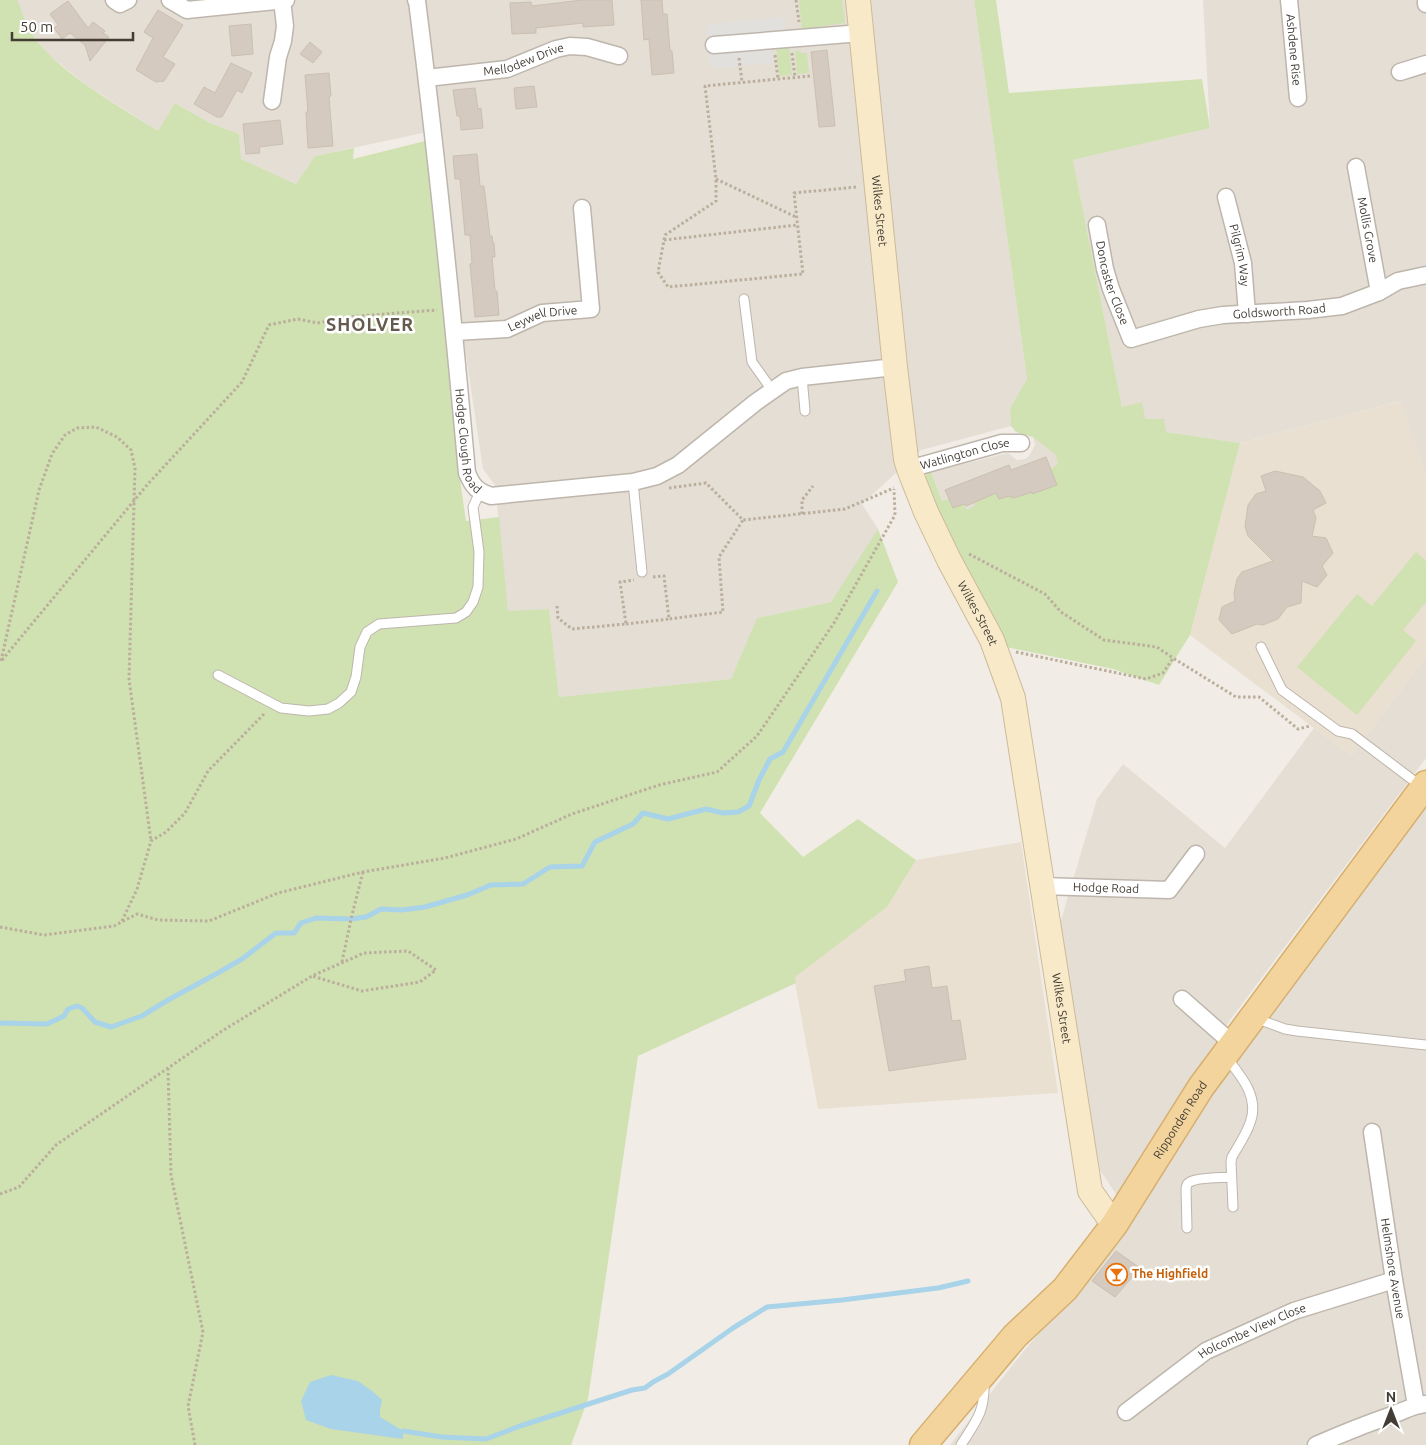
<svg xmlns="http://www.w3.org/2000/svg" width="1426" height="1445" font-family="Ubuntu,sans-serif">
  <rect width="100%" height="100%" fill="#f1ede6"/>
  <g fill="#e4ded4">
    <path d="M17,0H974L1027,379L1010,408L1011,426L921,450L862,504L878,529L861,557L831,602L758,618L731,679L559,697L549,609L508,612L495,485L483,469L460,315L441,129L315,156L296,184L241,159L239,134L210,123L176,103L158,131L85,84L48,54L30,31Z"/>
    <path d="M1203,0H1426V476L1400,401L1240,443L1166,432L1122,407L1073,160L1210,128Z"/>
    <path d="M1048,434L1075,495L954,533L931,472L1008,453L1017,460L1026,459L1031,453L1035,445L1033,437Z"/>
    <path d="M1426,657V758L1230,1020L1120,1200L1100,1170L1059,927L1097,799L1123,764L1225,848L1314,728L1351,756Z"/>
    <path d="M1426,807V1445H950L1023,1352L1127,1231L1258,1020Z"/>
  </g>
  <g fill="#e9e0d1">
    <path d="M1401,401L1426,476V657L1351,756L1190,635L1240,443Z"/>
    <path d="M1021,842L1058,1093L818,1109L794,977L887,907L916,860Z"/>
  </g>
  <g fill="#d0e1b2">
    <path d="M0,0H17C22,10 25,22 31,32C56,72 118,105 158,131L175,103L210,123L239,134L241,159L296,184L315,156L354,148L353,159L425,141L461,487L466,521L499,517L508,611L549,609L559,697L731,679L757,618L831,602L878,529L898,582L760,813L803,857L858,819L916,860L887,907L795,977L796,983L638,1056L588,1399L571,1445H0Z"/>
    <path d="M799,0H842L845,23L802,29Z"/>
    <path d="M974,0H996L1009,93L1202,79L1210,128L1073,160L1122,407L1142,402L1145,419H1164L1166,432L1240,443L1190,635L1159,685L1113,669L1006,647L986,602L954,547L934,507L926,479V474L931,472L942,501L949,499L953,508L964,504L967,510L975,506L973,500C981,497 990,496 996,493L1000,499L1008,496L1028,482L1033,494L1057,484L1051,469L1058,464L1056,455L1033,437L1016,432L1011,426L1010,408L1027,379Z"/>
    <path d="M789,45L792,75L779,76L776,46Z"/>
    <path d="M795,51H800L801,53H807L809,73L797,74Z"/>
    <path d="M1416,552L1426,561V602L1403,630L1416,641L1357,715L1297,667L1357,594L1372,606Z"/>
  </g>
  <path fill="#e2e0dd" d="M784,17L788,43L771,46L774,63L710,68L706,24Z"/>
  <path fill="#a8d3e8" d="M331,1375L358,1381L372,1391L382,1400L380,1409V1417L403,1431V1439L331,1429L306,1420L301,1401L310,1382Z"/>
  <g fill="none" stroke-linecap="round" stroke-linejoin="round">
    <g stroke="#a8d3e8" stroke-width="5">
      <path d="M0,1023L47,1024L64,1016L68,1009L77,1006L82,1008L95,1022L111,1027L142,1016L168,1000L216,974L242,959L276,933H294L301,923L316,918L351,919L366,917L381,909L402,910L425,907L467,895L491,885L523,884L550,867L582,866L595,842L633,824L643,813L668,819L706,809L723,813L738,812L749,806L759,780L770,759L783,752L877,591"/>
      <path d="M403,1431L442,1437L486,1439L520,1426L632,1390L645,1388L653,1382L668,1374L733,1328L767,1307L842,1300L938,1288L968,1281"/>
    </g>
  </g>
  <g fill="#d4cabf" stroke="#cbbfb0">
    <path d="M582,0H612L614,25L583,27V23L536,28V33L512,34L510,3L531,2L532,6Z"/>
    <path d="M641,0H662L663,14H667L670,51H672L674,73L652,75L649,39L644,40Z"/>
    <path d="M68,1L88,28L93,22L105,31L103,33L109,37L90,61L85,45L70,33L62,39L54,28L58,25L50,14Z"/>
    <path d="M158,10L183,25L163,57L175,64L164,81L156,82L136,70L153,38L144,32Z"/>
    <path d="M251,24L253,54L232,56L229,26Z"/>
    <path d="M310,42L322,52L313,63L300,54Z"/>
    <path d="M827,50L835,126L819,127L811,52Z"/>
    <path d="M231,63L252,73L242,93L237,90L222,117H217L194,104L204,87L215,93Z"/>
    <path d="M329,73L331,96L329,97L333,146L308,148L306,112H308L305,75Z"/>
    <path d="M534,86L537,107L516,109L514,88Z"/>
    <path d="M475,88L478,109L481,108L483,128L461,130L460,116H457L453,90Z"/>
    <path d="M280,120L283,144L259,147L260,153L246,154L243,124Z"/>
    <path d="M477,154L480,186H484L490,236H492L493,243H494L495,257H492L495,291H497L499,315L475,317L470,264L472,263L470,235H465L460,179H455L453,156Z"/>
    <path d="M1046,457L1057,485L1032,494V492L1014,498L1009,496L999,499L996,493L966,506L964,504L953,508L945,490L1009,465L1011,470Z"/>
    <path d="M1275,471L1303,477L1320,491L1326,503L1313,510L1316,518L1312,536L1326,538L1333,553L1322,566L1327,575L1317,587L1302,581L1301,603L1287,607L1278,619L1263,625L1257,624L1232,634L1219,620L1222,607L1235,601L1234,593L1237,579L1242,572L1273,561L1248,536L1245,526L1248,505L1256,494L1266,491L1261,476Z"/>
    <path d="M929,966L932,988L947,986L952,1021L960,1020L966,1059L889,1071L874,986L906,981L904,970Z"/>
    <path d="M1116,1251L1140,1268L1115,1297L1092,1281Z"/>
  </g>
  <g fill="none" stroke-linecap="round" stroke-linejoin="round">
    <defs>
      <g id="lane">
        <path d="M744,299L752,362L772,390"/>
        <path d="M802,377L805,411"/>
        <path d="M633,482L642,572"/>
        <path d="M1261,647L1282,690L1338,731L1352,734L1422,787"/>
        <path d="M218,675L281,708L309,711L328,709L339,703L351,692L356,677L360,647L367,632L379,624L456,618L466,612L473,602L478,587L479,552L473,507L480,492"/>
        <path d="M1255,1018L1285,1029L1297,1031L1426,1045"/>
        <path d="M1226,1057C1241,1076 1260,1097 1250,1123C1246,1135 1238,1146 1232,1157L1231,1162L1233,1207"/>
        <path d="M1187,1228L1186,1189C1187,1185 1186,1184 1190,1182C1198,1177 1221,1178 1231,1177"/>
        <path d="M961,1445C976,1421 985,1412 984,1383"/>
      </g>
      <g id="street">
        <path d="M114,0L120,4L128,0"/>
        <path d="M170,0L187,10L286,0"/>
        <path id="s1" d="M416,0L417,1C437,158 453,316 467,473C473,487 477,491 491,496L633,482L657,476L678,465L756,402L786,381L802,377L895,367"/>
        <path id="s2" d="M1289,0L1298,98"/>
        <path d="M1426,0V4"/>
        <path d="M714,45L861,33"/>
        <path d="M1400,72L1426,64"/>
        <path id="s3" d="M427,78L507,69L556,49L570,46L587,47L619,56"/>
        <path d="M272,101L278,57L283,41L285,26L282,0"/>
        <path id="s4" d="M1356,167L1379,292"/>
        <path id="s5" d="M1226,197L1243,263L1247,314"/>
        <path id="s6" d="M1097,225L1105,269L1111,289L1131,339L1199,319L1223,315L1308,310L1342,306L1379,292L1398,281L1426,275"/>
        <path id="s7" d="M455,332L507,329L542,313L591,309L582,208"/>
        <path id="s8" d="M909,469L1002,443H1021"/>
        <path id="s9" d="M1042,886L1169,890L1196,854"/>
        <path d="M1182,999L1233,1044"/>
        <path id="s10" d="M1372,1132L1394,1280L1416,1405"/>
        <path id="s11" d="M1126,1412L1206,1351L1294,1311L1394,1280"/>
        <path d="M1316,1445C1341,1434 1366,1424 1392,1415C1404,1411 1413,1405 1426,1404"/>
      </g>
      <g id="secondary">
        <path id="s12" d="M858,0L895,367L906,459L909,469L926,512L949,560L992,640L1013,698L1090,1191L1114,1225"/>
      </g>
      <g id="primary">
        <path id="s13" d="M923,1445L1015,1336L1065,1289L1114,1225L1201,1087L1426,784"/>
      </g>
    </defs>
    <use href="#lane" stroke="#beb6ac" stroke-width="11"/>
    <use href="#street" stroke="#beb6ac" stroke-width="19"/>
    <use href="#secondary" stroke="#ccbb9a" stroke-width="26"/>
    <use href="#primary" stroke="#d6af6e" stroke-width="29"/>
    <g stroke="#bbae9c" stroke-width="3" stroke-dasharray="2.5 2.5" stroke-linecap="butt">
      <path d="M796,0L799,22"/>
      <path d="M792,53L795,77"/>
      <path d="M775,55L778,79"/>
      <path d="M739,58L742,82"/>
      <path d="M810,76L705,86L716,179V201L665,235L658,272L668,287L803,274L794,193L857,187"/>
      <path d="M716,179L796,217"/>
      <path d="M664,240L797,225"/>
      <path d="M669,488L706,483L743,520L845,509L894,488"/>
      <path d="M802,514V500L813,486"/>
      <path d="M969,554L1045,594L1061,612L1104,640L1157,647L1173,658"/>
      <path d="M653,577L664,576L669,619L723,612L719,557L743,520"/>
      <path d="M557,606L558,618L572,629L626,624L620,582L634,580"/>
      <path d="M626,624L669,619"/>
      <path d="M1016,652L1146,679L1163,673L1173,658L1236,697H1259L1298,729L1310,726"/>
      <path d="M2,660L147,485L242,382L269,325L298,319L317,323L358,316L437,310"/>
      <path d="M1,661L39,490L52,454L65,435L77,428L96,427L117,437L131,450L135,468L129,679L151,841"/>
      <path d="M122,921L137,889L151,841L166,832L185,813L208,771L265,713"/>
      <path d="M0,927L44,935L114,926L137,914L158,920L209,921L278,893L363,872L445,858L516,839L572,814L659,785L717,772L757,736L834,623L895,515L894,489"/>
      <path d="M342,962L351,919L363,872"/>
      <path d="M168,1068L171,1175L203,1332L188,1406L195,1445"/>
      <path d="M0,1194L19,1187L56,1145L222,1031L312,976L364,953L408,951L436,970L420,982L362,991L312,976"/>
    </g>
    <use href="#lane" stroke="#fff" stroke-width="9"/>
    <use href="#street" stroke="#fff" stroke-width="16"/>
    <use href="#secondary" stroke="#f8e9c8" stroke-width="24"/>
    <use href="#primary" stroke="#f3d49c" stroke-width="26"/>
  </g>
  <defs>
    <symbol id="bar-ring" viewBox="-11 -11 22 22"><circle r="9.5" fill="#fff" stroke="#e8710a" stroke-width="1.5"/><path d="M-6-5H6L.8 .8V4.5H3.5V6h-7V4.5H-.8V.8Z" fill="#e8710a"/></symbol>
  </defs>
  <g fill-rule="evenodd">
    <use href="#bar-ring" x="1104" y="1262" width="25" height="25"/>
  </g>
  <g text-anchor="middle" stroke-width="5" stroke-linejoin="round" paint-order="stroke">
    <g font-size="12" fill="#433d36" stroke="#fff">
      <text dy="4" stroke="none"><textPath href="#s2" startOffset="50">Ashdene Rise</textPath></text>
      <text dy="4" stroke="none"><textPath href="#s3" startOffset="99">Mellodew Drive</textPath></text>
      <text dy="4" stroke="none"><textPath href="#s12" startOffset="212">Wilkes Street</textPath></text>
      <text dy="4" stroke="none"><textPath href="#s4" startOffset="64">Mollis Grove</textPath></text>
      <text dy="4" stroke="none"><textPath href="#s5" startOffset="60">Pilgrim Way</textPath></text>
      <text dy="4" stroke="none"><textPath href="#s6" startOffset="60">Doncaster Close</textPath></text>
      <text dy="4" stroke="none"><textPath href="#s6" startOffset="271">Goldsworth Road</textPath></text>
      <text dy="4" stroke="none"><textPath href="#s7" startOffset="90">Leywell Drive</textPath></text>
      <text dy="4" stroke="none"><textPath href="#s1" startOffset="445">Hodge Clough Road</textPath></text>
      <text dy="4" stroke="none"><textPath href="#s8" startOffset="58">Watlington Close</textPath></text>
      <text dy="4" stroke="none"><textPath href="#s12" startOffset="632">Wilkes Street</textPath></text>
      <text dy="4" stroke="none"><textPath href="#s9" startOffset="64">Hodge Road</textPath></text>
      <text dy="4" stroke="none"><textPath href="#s12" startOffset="1038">Wilkes Street</textPath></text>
      <text dy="4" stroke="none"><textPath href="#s13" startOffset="416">Ripponden Road</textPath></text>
      <text dy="4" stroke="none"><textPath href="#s10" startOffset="138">Helmshore Avenue</textPath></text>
      <text dy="4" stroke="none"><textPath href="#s11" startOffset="151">Holcombe View Close</textPath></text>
    </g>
    <g font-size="12" font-weight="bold" fill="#c56008" stroke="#fff" text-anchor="start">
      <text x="1132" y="1278">The Highfield</text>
    </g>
    <g font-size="18" font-weight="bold" letter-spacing="1" fill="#645a4e" stroke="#fff">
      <text x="370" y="331">SHOLVER</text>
    </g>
  </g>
  <g transform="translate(1391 1410)" stroke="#ffffff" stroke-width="4" paint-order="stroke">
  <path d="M0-4L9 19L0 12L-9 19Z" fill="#433d36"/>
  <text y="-8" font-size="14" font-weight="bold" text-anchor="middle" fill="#433d36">N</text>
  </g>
  <path d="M12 32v8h121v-8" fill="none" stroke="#433d36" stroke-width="2.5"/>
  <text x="20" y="32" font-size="15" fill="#433d36" stroke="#ffffff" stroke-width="4" paint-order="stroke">50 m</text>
</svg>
